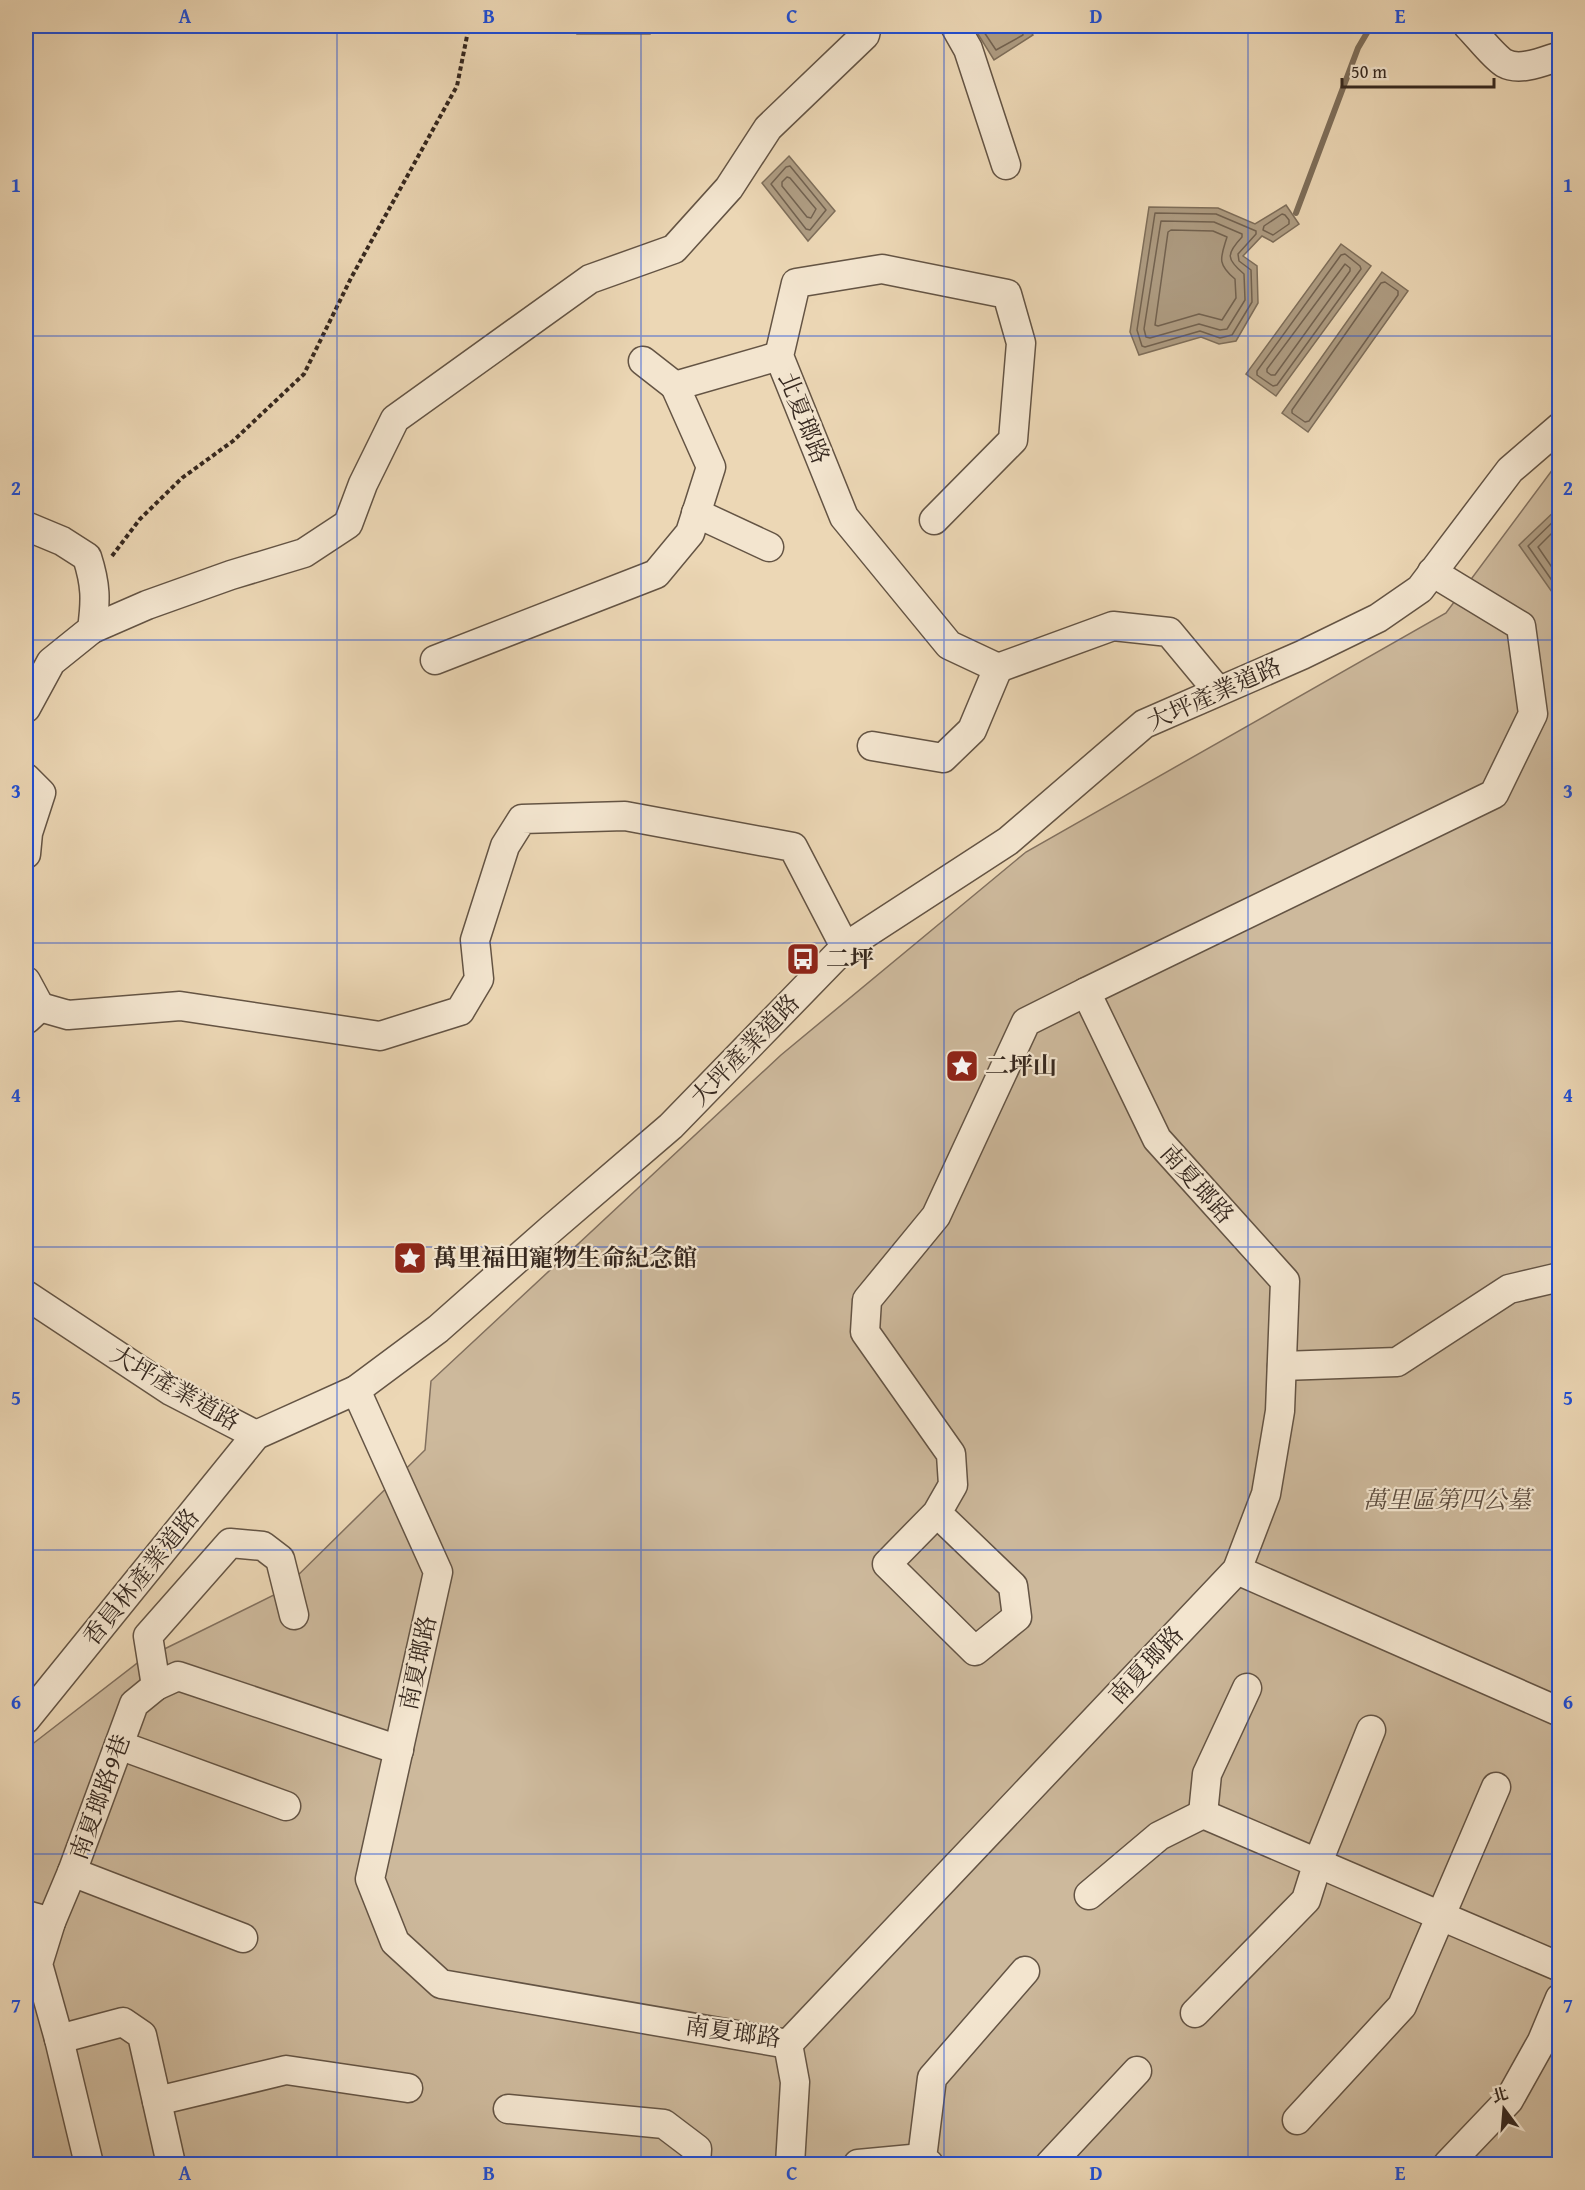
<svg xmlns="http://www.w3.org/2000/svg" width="1585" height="2190" font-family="'Gentium Book Plus','Noto Serif TC',serif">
  <rect width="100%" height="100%" fill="#ecd7b5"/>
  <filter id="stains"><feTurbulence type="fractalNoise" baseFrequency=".00333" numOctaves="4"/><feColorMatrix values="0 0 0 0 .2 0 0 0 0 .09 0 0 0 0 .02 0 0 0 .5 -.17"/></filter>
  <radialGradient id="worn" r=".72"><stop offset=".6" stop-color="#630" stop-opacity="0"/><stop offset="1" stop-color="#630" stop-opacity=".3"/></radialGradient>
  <path fill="#cdb99c" stroke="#82705e" stroke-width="1.5" d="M1559,464V2164H26V1749L140,1661L282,1591L425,1450L431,1381L781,1055L1026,852L1446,613L1553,469Z"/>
  <g fill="#ae9c82" stroke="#7e6e5a" stroke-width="1.5">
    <path d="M578,26H650V34H577Z"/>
    <path d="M973,26H1027L1033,35L994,60Z"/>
    <path d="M789,156L835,211L808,241L762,183Z"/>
    <path d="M1286,205L1299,224L1273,242L1262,236L1243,256L1257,266L1258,303L1236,341L1219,344L1201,337L1139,355L1130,332L1149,207L1218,208L1255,224Z"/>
    <path d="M1341,244L1371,266L1276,396L1246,374Z"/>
    <path d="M1382,272L1408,291L1308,432L1282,413Z"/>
    <path d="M1559,507V602L1519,545Z"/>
  </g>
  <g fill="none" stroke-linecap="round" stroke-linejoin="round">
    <g stroke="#726250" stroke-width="1.5">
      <path d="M584,26L587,28H641L644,26"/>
      <path d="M980,26L996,50L1023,35L1022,26"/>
      <path d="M790,166L826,210L810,230L806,229L771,184L786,167Z"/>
      <path d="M787,177L790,178L816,209L811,218L807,217L782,186V182Z"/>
      <path d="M1155,213L1216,214L1256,231V234L1238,254L1239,261L1251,270L1252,302L1232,335L1220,338L1200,331L1145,347L1142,346L1137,330Z"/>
      <path d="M1282,214L1285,215L1289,220V224L1273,235L1263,230L1264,226Z"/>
      <path d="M1161,221L1214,222L1242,234V237C1226,254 1226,259 1244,274L1245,300L1227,329L1220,330L1199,324L1150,338L1146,337L1144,329Z"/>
      <path d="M1171,230L1213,231L1227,237C1221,257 1216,263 1235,279L1236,298L1222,320L1199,314L1158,326L1155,325L1168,232Z"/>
      <path d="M1345,254L1360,266L1361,269L1277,385L1273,386L1257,375V371L1341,255Z"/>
      <path d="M1345,264L1350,268V271L1275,375H1271L1267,372V369Z"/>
      <path d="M1385,282L1398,291V295L1309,421L1305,422L1292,413V410L1381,283Z"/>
      <path d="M1560,515L1528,546L1560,592"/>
      <path d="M1560,525L1538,547L1560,579"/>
    </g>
    <path stroke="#7e6e5a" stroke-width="6" d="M1296,213L1358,48L1371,26"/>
    <defs>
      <g id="minor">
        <path d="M955,26L968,49L1006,165"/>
        <path d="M1468,26C1478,36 1493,56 1504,63C1520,72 1544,61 1560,56"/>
        <path d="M643,361L675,386"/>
        <path d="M696,513L769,547"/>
        <path d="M934,520L1013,440L1021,343L1007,294L882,269L796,283L779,356L844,517L949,645L998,668L1113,626L1169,632L1218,691"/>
        <path d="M26,526L62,541L87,557C96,585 96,600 92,629L51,662L26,708"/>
        <path d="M92,629L147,605L231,575L304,553L348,524L363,484L395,419L590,279L674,249L729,188L768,128L865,35L867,26"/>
        <path d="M435,660L656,574L690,533L711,467L675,386L779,356"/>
        <path d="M872,746L943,758L972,730L998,668"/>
        <path d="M26,778L41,793L28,833L26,854"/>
        <path d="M26,981L40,1007L27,1019"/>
        <path d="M40,1007L68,1015L180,1006L380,1036L460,1011L479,979L475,940L505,846L522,819L625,816L793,847L845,947"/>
        <path d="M26,1295L171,1391L256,1435"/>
        <path d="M1282,1366L1397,1362L1509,1289L1560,1277"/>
        <path d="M356,1390L438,1572L370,1879L395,1942L441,1984L788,2044L1237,1570L1266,1494L1280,1411L1285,1281L1157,1139L1086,992L1494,794L1533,714L1521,626L1432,572"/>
        <path d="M937,1513L887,1564L975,1651L1017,1617L1013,1586L937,1513L953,1485L951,1454L865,1332L867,1300L936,1216L1026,1022L1086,992"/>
        <path d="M1237,1570L1560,1712"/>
        <path d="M156,1686L148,1636L230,1543L263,1546L280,1559L294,1615"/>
        <path d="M26,1719L256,1435L356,1390L438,1329L551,1229L671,1126L845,947L1008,841L1144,724L1302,655L1378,618L1420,589L1510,470L1560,427"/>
        <path d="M119,1745L286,1806"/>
        <path d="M1203,1814L1207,1774L1247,1688"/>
        <path d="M72,1872L243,1938"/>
        <path d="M1089,1895L1159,1836L1203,1814L1560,1967"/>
        <path d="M26,1915L51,1922"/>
        <path d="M1195,2013L1306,1900L1318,1862L1371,1730"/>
        <path d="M59,2039L123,2022L142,2035L171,2164"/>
        <path d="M788,2044L795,2082L790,2164"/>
        <path d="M157,2101L286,2070L408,2088"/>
        <path d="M508,2109L664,2124L697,2149L696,2164"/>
        <path d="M1297,2120L1402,2006L1496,1787"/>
        <path d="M89,2164L59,2039L38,1964L51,1922L72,1872L134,1704L156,1686L178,1676L399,1750"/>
        <path d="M858,2164L922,2158"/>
        <path d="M929,2164L922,2158L932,2078L1025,1971"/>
        <path d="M1050,2164L1137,2071"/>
        <path d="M1448,2164L1509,2100L1542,2041L1560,1998"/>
      </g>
    </defs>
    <use href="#minor" stroke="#645444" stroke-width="31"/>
    <path stroke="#36281f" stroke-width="4" stroke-dasharray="4.5 3" stroke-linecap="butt" d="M112,556L140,519L182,478L233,441L304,374L351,278L457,86L469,26"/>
    <use href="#minor" stroke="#f3e5cf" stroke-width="28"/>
  </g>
  <path fill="none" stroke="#1d4ed8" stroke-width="1.5" stroke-opacity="0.55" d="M337,26V2164M641,26V2164M944,26V2164M1248,26V2164M26,336H1560M26,640H1560M26,943H1560M26,1247H1560M26,1550H1560M26,1854H1560"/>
  <defs>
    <symbol id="bus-square" viewBox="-11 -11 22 22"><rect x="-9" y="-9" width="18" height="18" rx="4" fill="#8f2418" stroke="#f3e5cf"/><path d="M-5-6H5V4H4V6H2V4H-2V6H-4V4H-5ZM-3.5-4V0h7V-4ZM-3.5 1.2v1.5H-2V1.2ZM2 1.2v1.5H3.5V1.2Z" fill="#fff"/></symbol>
    <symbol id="sight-square" viewBox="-11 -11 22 22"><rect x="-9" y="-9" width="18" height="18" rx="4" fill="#8f2418" stroke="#f3e5cf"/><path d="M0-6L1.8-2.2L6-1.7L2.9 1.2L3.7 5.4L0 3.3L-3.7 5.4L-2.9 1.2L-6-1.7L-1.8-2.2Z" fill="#fff"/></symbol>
  </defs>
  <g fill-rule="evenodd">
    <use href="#bus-square" x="784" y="940" width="38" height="38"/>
    <use href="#sight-square" x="943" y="1047" width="38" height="38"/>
    <use href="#sight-square" x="391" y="1239" width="38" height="38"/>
  </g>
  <g text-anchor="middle" stroke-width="4.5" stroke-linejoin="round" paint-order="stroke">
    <g font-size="24" fill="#36281f" stroke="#f3e5cf">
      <text transform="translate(804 418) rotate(68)" y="8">北夏瑯路</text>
      <text transform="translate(1214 694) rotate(-24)" y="8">大坪產業道路</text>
      <text transform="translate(745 1050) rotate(-46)" y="8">大坪產業道路</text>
      <text transform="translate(1197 1184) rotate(48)" y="8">南夏瑯路</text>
      <text transform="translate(175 1388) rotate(30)" y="8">大坪產業道路</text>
      <text transform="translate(141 1577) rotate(-51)" y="8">香員林產業道路</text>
      <text transform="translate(418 1663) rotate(-78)" y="8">南夏瑯路</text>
      <text transform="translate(1146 1665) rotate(-47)" y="8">南夏瑯路</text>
      <text transform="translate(100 1797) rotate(-70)" y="8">南夏瑯路9巷</text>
      <text transform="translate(733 2032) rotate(8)" y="8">南夏瑯路</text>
    </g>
    <g font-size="24" font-weight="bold" fill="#36281f" stroke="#f3e5cf" text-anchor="start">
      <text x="826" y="967">二坪</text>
      <text x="985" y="1074">二坪山</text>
      <text x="433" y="1266">萬里福田寵物生命紀念館</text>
    </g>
    <g font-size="24" font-style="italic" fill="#5c4c3e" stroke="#f3e5cf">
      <text x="1447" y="1508">萬里區第四公墓</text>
    </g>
  </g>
  <rect width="1585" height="2190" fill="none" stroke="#ecd7b5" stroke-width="66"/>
  <g transform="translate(1504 2109) rotate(344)" stroke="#f3e5cf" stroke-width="4.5" paint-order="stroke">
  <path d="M0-4.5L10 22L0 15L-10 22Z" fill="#36281f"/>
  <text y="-9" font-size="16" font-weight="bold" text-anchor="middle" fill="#36281f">北</text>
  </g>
  <path d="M1342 78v9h152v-9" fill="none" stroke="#36281f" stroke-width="3"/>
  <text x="1351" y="78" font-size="18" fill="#36281f" stroke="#f3e5cf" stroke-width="4.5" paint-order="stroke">50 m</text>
  <rect x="33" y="33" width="1519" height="2124" fill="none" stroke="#1d4ed8" stroke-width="2"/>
  <g font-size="20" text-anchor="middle" font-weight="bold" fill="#1d4ed8">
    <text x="185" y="23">A</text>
    <text x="489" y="23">B</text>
    <text x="792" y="23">C</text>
    <text x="1096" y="23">D</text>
    <text x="1400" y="23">E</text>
    <text x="16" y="192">1</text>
    <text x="1568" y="192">1</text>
    <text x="16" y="495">2</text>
    <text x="1568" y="495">2</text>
    <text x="16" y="798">3</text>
    <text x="1568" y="798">3</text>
    <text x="16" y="1102">4</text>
    <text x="1568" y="1102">4</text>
    <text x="16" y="1405">5</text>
    <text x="1568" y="1405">5</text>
    <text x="16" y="1709">6</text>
    <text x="1568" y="1709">6</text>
    <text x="16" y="2012">7</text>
    <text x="1568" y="2012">7</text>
    <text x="185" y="2180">A</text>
    <text x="489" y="2180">B</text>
    <text x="792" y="2180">C</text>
    <text x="1096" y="2180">D</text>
    <text x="1400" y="2180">E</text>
  </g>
  <rect width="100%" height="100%" filter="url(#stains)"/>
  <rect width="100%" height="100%" fill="url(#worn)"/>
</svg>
